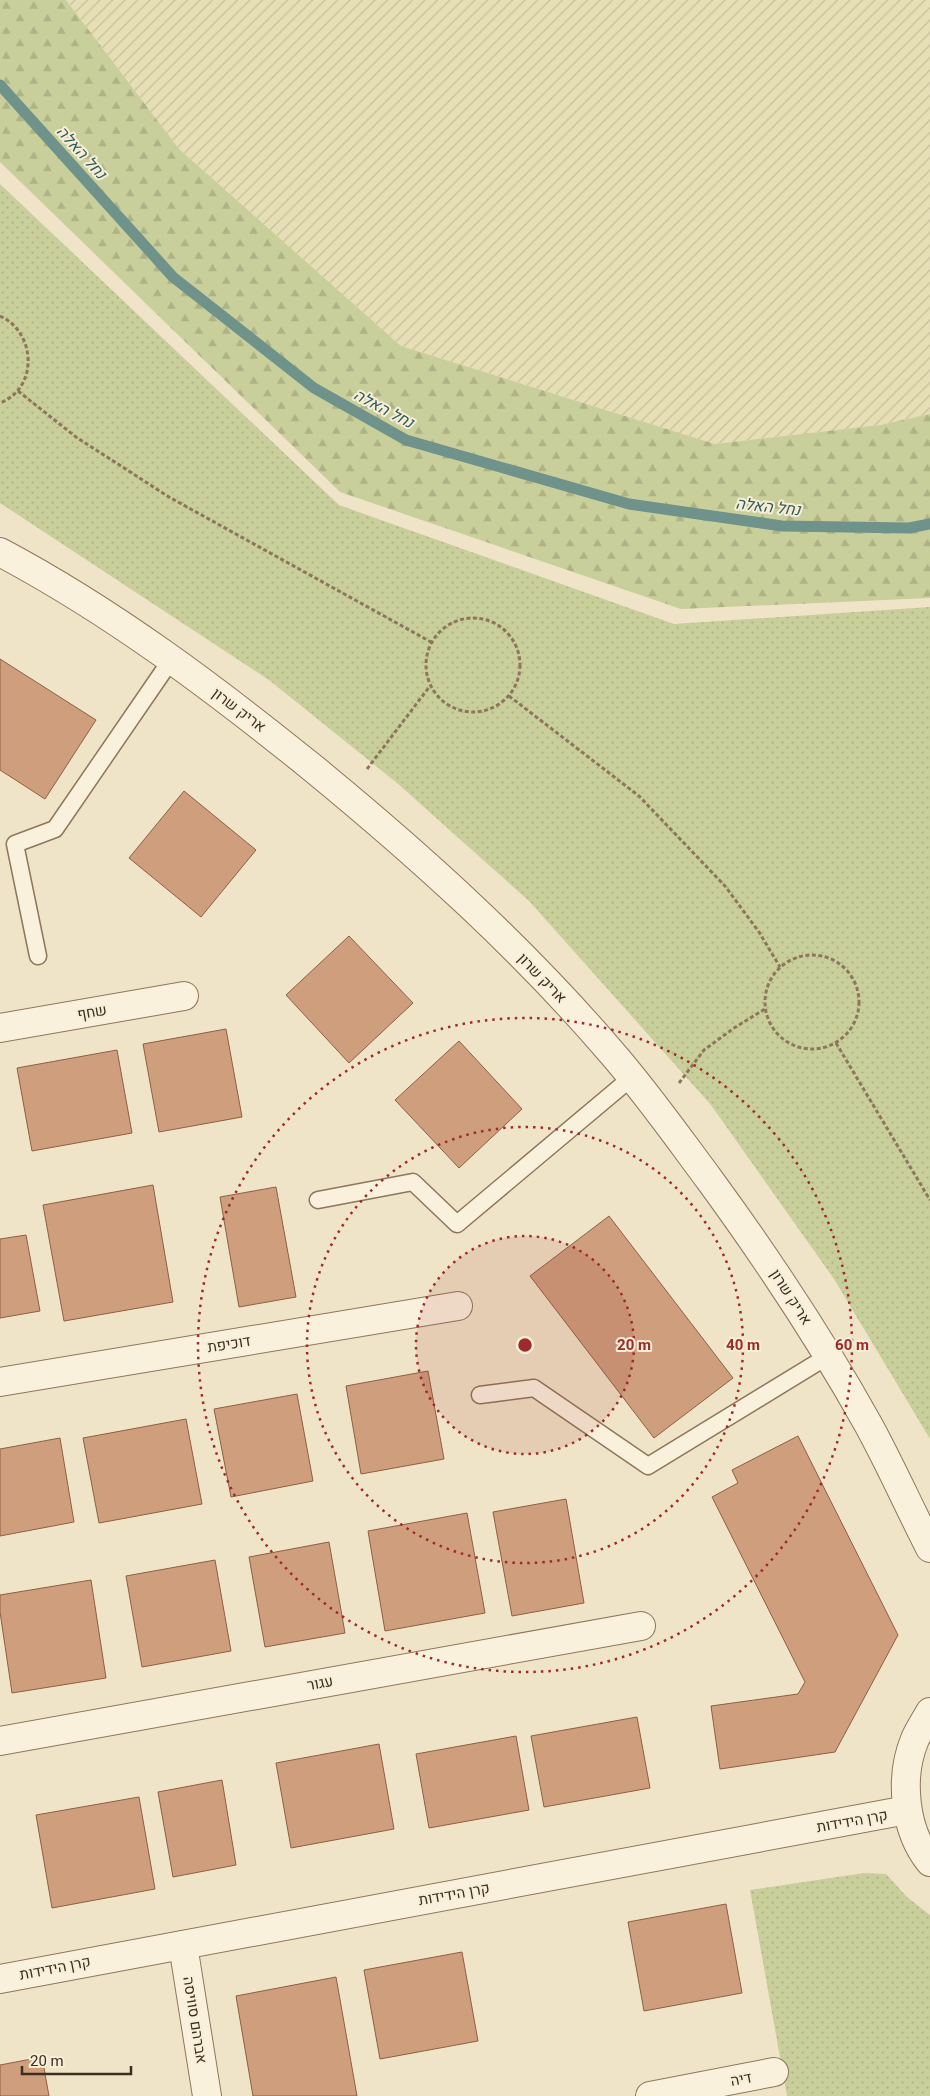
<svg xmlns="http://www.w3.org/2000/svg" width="930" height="2096" font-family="Georgia,Heebo,serif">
  <defs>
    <pattern id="farmland-furrows" width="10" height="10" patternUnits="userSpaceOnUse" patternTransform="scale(1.25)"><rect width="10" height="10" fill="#e6deb5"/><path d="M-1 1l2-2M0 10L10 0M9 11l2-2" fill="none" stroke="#c6bf9b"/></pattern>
    <pattern id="grass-dots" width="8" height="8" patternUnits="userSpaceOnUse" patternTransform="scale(1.25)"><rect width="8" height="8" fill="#c9cf9b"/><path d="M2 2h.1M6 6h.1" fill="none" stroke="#aeb285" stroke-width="1.8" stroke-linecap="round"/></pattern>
    <pattern id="forest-firs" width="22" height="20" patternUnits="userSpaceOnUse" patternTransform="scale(1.25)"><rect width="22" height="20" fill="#c9cf9b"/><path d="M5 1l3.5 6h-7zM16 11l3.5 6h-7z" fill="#aeb285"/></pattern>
  </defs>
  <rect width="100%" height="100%" fill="#f0e4c8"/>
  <path fill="url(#farmland-furrows)" d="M66,0H930V414L880,425L715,444L401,346L179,149Z"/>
  <g fill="url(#grass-dots)">
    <path d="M0,184L339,505L674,624L930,607V1439L834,1279L711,1105L529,901L397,783L269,680L0,503Z"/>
    <path d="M864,1873L886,1874L907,1897L930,1915V2096H787L750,1890Z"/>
  </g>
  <path fill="url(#forest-firs)" d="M0,0H66L179,149L401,346L715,444L880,425L930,414V598L681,609L340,492L0,162Z"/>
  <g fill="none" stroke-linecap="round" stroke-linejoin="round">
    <path stroke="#6f938a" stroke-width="11" d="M0,85L173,277L314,388L406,440L629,504L782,526L909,528L930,524"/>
  </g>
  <g fill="#cf9f7d" stroke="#8d5f41">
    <path d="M0,659L96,720L45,799L0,770Z"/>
    <path d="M184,791L256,850L201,917L129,858Z"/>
    <path d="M349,936L413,1003L349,1063L286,995Z"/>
    <path d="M226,1029L242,1117L159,1132L143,1044Z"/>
    <path d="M459,1041L522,1109L459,1168L395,1100Z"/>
    <path d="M117,1050L132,1133L32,1151L17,1068Z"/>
    <path d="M153,1185L173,1302L64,1321L43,1205Z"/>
    <path d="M276,1187L296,1297L239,1307L220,1197Z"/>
    <path d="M609,1216L733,1378L654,1438L530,1276Z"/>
    <path d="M26,1235L40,1311L0,1318V1239Z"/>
    <path d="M428,1371L444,1459L361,1474L346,1386Z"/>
    <path d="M297,1394L313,1481L231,1497L214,1409Z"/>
    <path d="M186,1419L202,1504L99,1523L83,1438Z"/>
    <path d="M798,1436L898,1635L835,1752L720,1769L711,1706L798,1694L805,1682L712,1497L738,1483L732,1470Z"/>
    <path d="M60,1438L74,1522L0,1536V1449Z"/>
    <path d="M566,1499L584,1603L512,1616L493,1512Z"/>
    <path d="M467,1513L485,1613L385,1631L368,1531Z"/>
    <path d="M329,1542L345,1633L265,1647L249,1557Z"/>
    <path d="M215,1560L231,1651L142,1667L126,1576Z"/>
    <path d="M91,1580L106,1678L12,1693L0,1612V1595Z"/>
    <path d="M637,1717L650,1788L544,1807L531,1736Z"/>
    <path d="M516,1736L529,1810L429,1828L416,1754Z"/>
    <path d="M379,1744L394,1829L291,1848L276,1763Z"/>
    <path d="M222,1780L236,1865L173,1877L158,1792Z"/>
    <path d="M139,1797L155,1889L52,1908L36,1815Z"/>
    <path d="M726,1904L742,1993L644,2011L628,1922Z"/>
    <path d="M462,1952L478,2041L380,2059L364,1970Z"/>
    <path d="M336,1977L357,2096H253L236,1996Z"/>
    <path d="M42,2057L49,2096H0V2065Z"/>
  </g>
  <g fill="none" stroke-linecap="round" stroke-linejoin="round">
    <defs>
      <g id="service">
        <path d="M38,956L15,844L55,829L171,660"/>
        <path d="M318,1200L413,1182L457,1224L631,1078"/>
        <path d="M480,1395L534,1388L648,1466L828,1356"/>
      </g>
      <g id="minor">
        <path d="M0,552C113,612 215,689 314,769C420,856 522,948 611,1052C646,1092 677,1136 709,1179C766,1257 820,1338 868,1424C890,1464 909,1507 930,1548"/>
        <path d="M0,1028L184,996"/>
        <path d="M0,1382L458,1306"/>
        <path d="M0,1741L641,1626"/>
        <path d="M183,1945L207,2096"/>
        <path d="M0,1979L907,1810"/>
        <path d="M650,2096L774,2072"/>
      </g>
      <path id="tertiary" d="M930,1712C925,1721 919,1730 915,1739C899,1777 904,1830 930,1862"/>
    </defs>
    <use href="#service" stroke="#8d765c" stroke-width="19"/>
    <use href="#minor" stroke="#8d765c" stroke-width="30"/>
    <use href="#tertiary" stroke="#8d765c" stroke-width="30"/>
    <g stroke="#8d765c" stroke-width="3" stroke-dasharray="4 2.5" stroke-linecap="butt">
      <path d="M0,316C36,332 39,388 0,403"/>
      <path d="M18,391L76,437L169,497L431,642"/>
      <circle cx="473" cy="665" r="47"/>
      <path d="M509,696L639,796L725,886L759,932L780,967"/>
      <path d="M367,769L430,686"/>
      <circle cx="812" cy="1002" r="47"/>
      <path d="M836,1043L930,1200"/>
      <path d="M679,1083L704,1050L734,1028L765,1009"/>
    </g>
    <use href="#service" stroke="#faf1dc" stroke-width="16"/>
    <use href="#minor" stroke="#faf1dc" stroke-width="28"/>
    <use href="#tertiary" stroke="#faf1dc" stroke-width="28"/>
  </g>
  <circle cx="525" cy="1345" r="109" fill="#9e2a2b" fill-opacity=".12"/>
  <g fill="none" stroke="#9e2a2b" stroke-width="2.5" stroke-dasharray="2.5 5">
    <circle cx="525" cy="1345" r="109"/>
    <circle cx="525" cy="1345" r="218"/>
    <circle cx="525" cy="1345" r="327"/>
  </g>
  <g text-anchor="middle" stroke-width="4" stroke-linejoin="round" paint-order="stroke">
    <g font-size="15" fill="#3d2e20" stroke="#f7eed8">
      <text transform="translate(239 710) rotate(37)" y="5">אריק שרון</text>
      <text transform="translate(542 978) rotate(46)" y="5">אריק שרון</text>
      <text transform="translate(92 1012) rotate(-10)" y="5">שחף</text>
      <text transform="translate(791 1297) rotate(57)" y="5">אריק שרון</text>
      <text transform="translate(229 1344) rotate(-9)" y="5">דוכיפת</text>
      <text transform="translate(320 1683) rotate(-10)" y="5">עגור</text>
      <text transform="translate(852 1821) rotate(-10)" y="5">קרן הידידות</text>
      <text transform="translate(454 1894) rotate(-10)" y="5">קרן הידידות</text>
      <text transform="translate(55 1968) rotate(-11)" y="5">קרן הידידות</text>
      <text transform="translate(195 2020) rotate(81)" y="5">אברהם סוויסה</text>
      <text transform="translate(741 2079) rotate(-11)" y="5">דיה</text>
    </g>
    <g font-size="16" font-style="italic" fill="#2f5d5a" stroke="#f7eed8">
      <text transform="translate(82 152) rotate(48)" y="6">נחל האלה</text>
      <text transform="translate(384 408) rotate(28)" y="6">נחל האלה</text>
      <text transform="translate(768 506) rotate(6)" y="6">נחל האלה</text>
    </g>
  </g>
  <circle cx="525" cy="1345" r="8" fill="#9e2a2b" stroke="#f7eed8" stroke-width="2.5"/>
  <g font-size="15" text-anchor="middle" font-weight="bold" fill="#9e2a2b" stroke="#f7eed8" stroke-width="4" stroke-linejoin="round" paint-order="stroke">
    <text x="634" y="1350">20 m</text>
    <text x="743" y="1350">40 m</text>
    <text x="852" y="1350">60 m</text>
  </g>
  <path d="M22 2066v8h109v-8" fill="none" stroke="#3d2e20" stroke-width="2.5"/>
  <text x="30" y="2066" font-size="15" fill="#3d2e20" stroke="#f7eed8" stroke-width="4" paint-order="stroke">20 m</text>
</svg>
